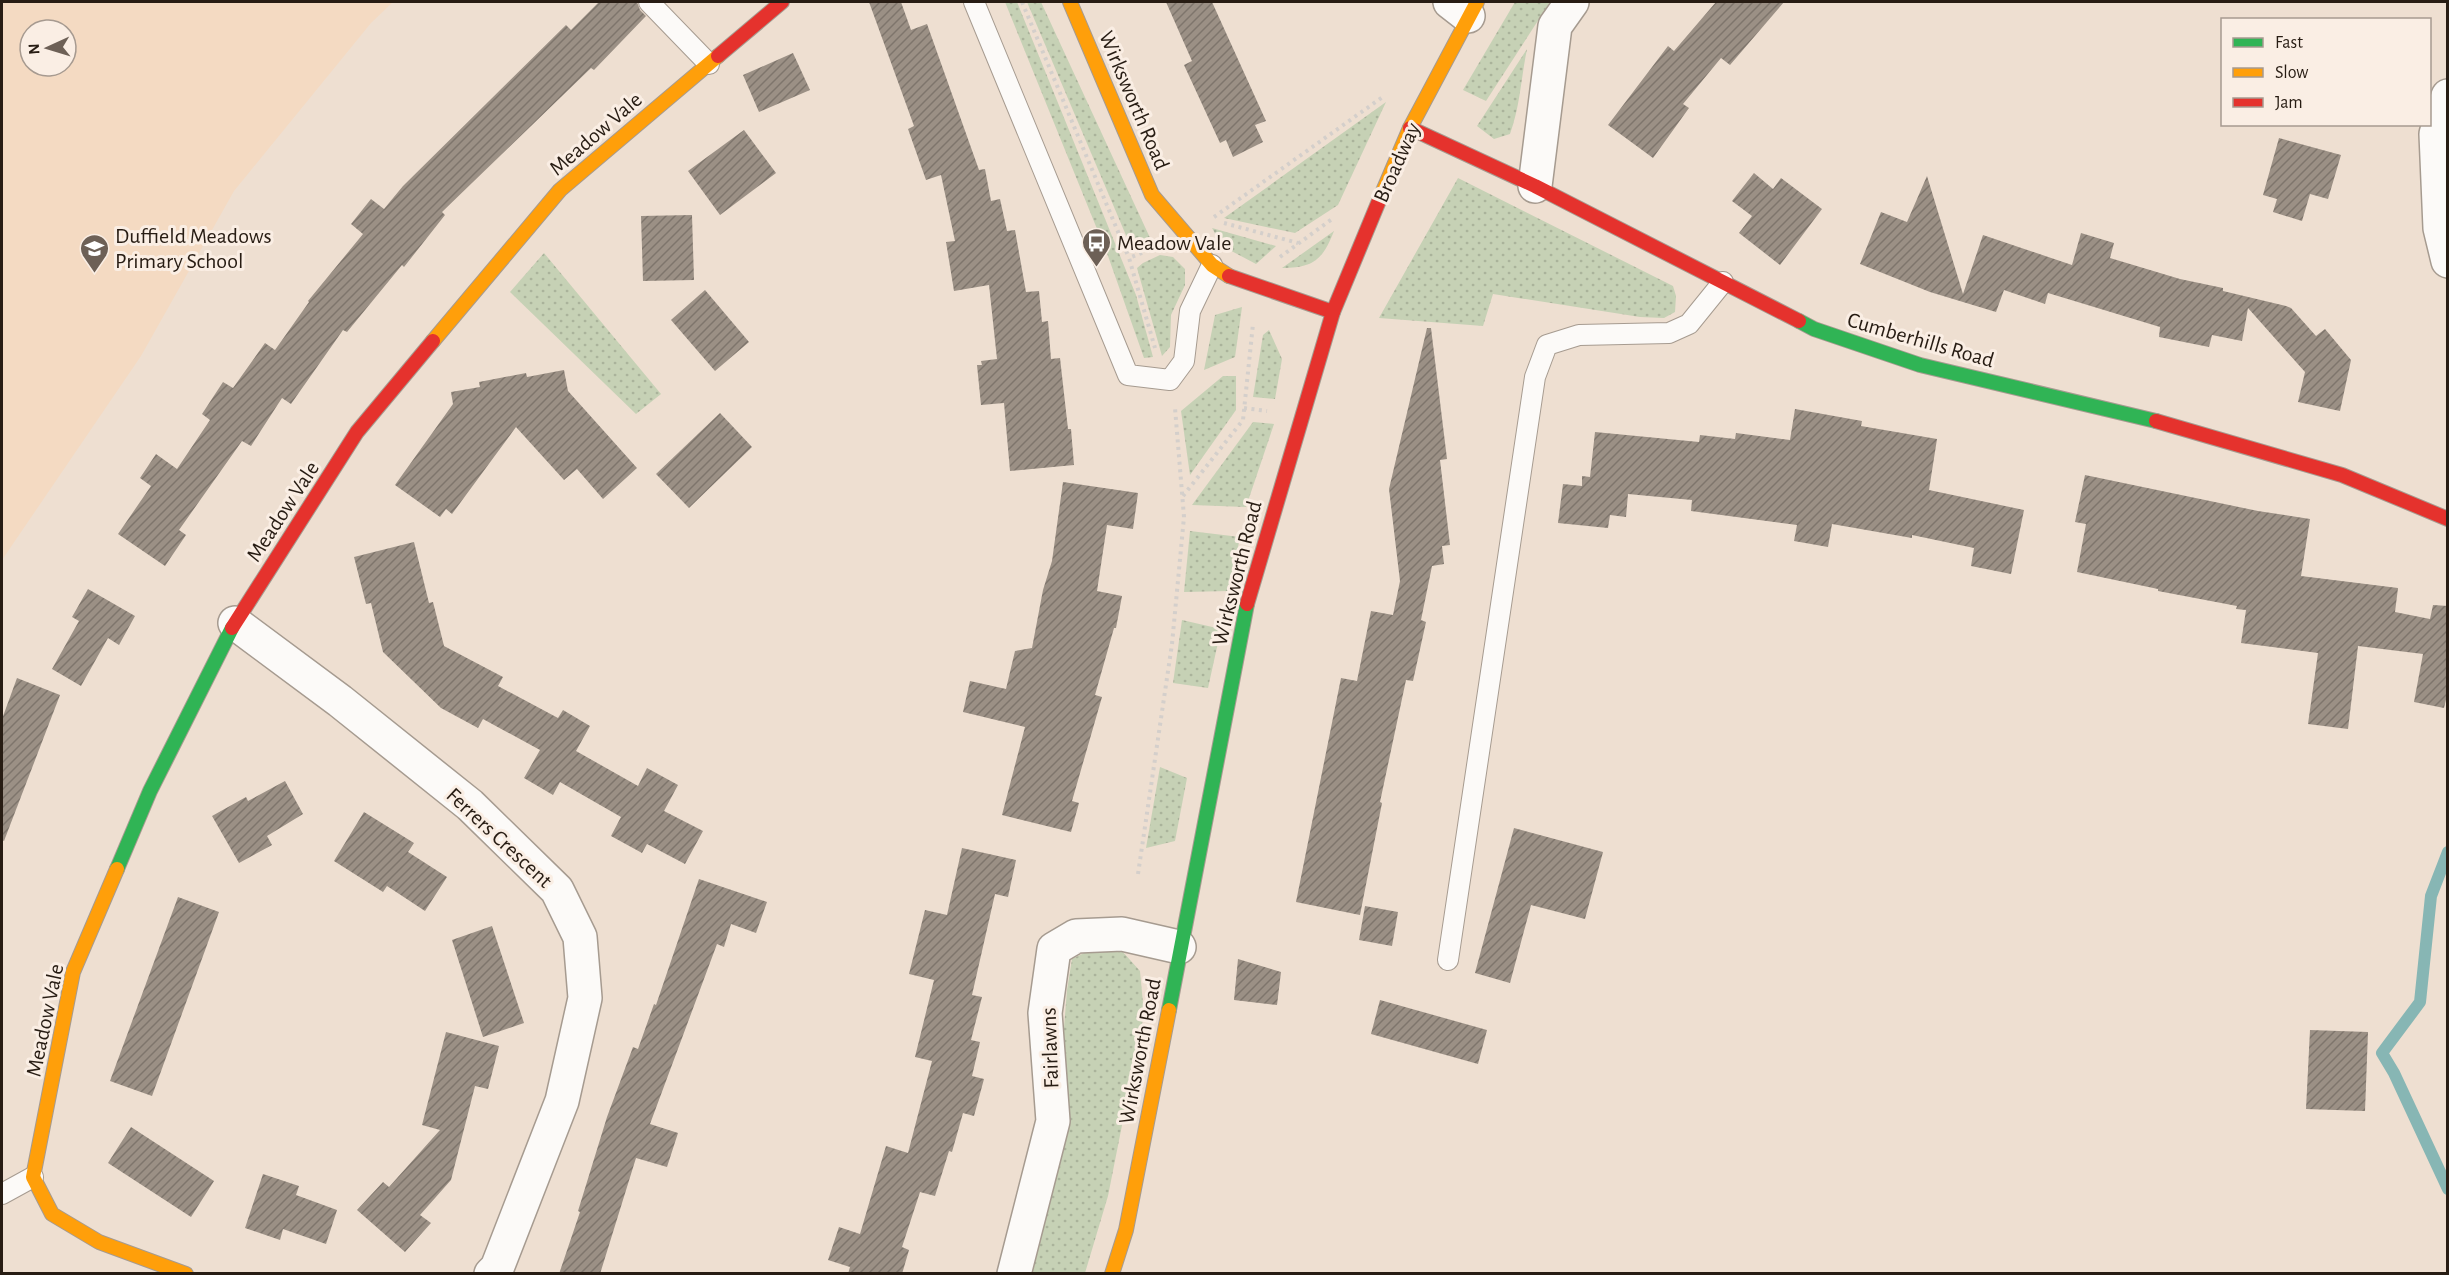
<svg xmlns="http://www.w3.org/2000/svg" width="2449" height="1275" font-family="'Alegreya Sans',sans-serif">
  <defs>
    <pattern id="grass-dots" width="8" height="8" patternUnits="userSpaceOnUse" patternTransform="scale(1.5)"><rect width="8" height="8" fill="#c6d1b5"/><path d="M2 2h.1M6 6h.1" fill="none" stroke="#aab39b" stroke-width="1.8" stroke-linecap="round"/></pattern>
    <pattern id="building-hatch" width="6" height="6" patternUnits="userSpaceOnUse" patternTransform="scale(1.5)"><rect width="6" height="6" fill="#9b9085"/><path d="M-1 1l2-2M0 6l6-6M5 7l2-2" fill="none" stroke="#7e756c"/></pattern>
  </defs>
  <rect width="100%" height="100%" fill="#eedfd1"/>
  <path fill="#f4dac2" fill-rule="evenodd" d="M2,2H393L371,23L234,191L141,356L2,560ZM30,30H66V66H30Z"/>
  <g fill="url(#grass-dots)">
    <path d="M1005,2H1017L1136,295L1153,357L1144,358L1108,256Z"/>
    <path d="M1027,2H1041L1151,240H1128Z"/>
    <path d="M1515,2H1550L1486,101L1463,90Z"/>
    <path d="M1527,49C1521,78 1520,107 1510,134L1494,139L1477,126Z"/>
    <path d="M1386,102L1338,205L1295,233L1224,218Z"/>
    <path d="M1458,178L1673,286L1676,296L1675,312L1664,318L1640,317L1493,294L1483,326L1379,318Z"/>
    <path d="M1212,228L1276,246L1256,264L1222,246Z"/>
    <path d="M1334,231C1323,259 1314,268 1282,268Z"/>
    <path d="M544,253L661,394L636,414L510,292Z"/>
    <path d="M1160,255L1173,257L1185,269V285L1171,315L1170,347L1162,356L1137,268L1143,263Z"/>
    <path d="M1242,307L1235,357L1204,370L1215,315Z"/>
    <path d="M1269,330L1282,359L1275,399L1253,397L1263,335Z"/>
    <path d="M1223,376H1236V410L1190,475L1181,411Z"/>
    <path d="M1253,422L1274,424L1246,507L1192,505Z"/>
    <path d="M1190,531L1240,537L1229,591L1184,592Z"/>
    <path d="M1182,620L1221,629L1208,688L1173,683Z"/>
    <path d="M1160,767L1187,778L1175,841L1146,848Z"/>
    <path d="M1096,947L1122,951L1140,971L1144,1014L1108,1196L1085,1273L1032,1274L1064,1145L1062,1053L1067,990L1072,959Z"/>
  </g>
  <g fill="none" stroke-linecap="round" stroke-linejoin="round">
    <path stroke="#87b6b4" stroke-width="12" d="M2448,852L2431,896L2420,1002L2382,1053L2394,1073L2448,1189"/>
  </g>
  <g fill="url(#building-hatch)">
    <path d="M599,2H637L640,10L646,16L594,70L591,68L442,212L445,215L404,267L402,265L347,332L343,330L291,404L282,398L251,446L242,441L179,530L186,535L165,566L118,534L151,486L140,478L156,454L177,469L210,420L202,414L223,382L233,388L265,343L275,350L309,302L308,301L363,234L351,224L371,199L384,209L403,186L566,25L571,30Z"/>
    <path d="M869,2H901L911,30L927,24L979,170L985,169L991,201L1000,199L1007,231L1015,230L1026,292L1039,291L1042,322L1048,321L1051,359L1060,358L1068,429H1071L1074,465L1010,471L1004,403L981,405L977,365H982L981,361L997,359L989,285L954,291L946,242L955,241L941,175L926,180L908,129L914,126Z"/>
    <path d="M1166,2H1212L1266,121L1255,125L1263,142L1233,157L1226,140L1220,143L1184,65L1192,61Z"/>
    <path d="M1716,2H1784L1730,65L1721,58L1683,104L1689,108L1653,158L1608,125L1668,46L1674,51Z"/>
    <path d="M793,53L810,90L759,112L743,75Z"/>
    <path d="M744,130L776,173L720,215L688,171Z"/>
    <path d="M2279,138L2341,155L2328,199L2310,194L2302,221L2273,212L2277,199L2263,195Z"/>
    <path d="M1754,173L1773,189L1781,178L1822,209L1780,265L1739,233L1752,216L1732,201Z"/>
    <path d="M1927,176L1963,294L1983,235L2072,265L2081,233L2114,243L2110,258L2180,279L2223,288V291L2286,306L2291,308L2316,336L2325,329L2351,360L2340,411L2298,402L2305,372L2248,308L2242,341L2212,335L2209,347L2159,337L2160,327L2048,293L2045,304L2004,290L1996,312L1930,292L1860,264L1881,212L1907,222Z"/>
    <path d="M692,215L694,280L643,281L641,216Z"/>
    <path d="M705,290L749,342L715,371L671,320Z"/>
    <path d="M1427,328H1431L1447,459L1440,460L1450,545L1442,546L1444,564L1432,566L1421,620L1426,622L1413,681L1406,680L1380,802L1382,803L1360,915L1296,902L1341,678L1357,681L1371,611L1393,615L1400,581L1389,489Z"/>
    <path d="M564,370L568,391L637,468L603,499L577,469L564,480L516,427L452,514L446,509L440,517L395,485L453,404L451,392L480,387L479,382L526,373L527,377Z"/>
    <path d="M1795,409L1862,421L1861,426L1937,439L1929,490L2024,510L2011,574L1971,566L1974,548L1912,535V538L1832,524L1828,547L1794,541L1797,525L1691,511L1692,500L1628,494L1626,517L1610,515L1608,528L1558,523L1563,484L1582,486V476L1590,477L1595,432L1699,442L1700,435L1735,439L1736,433L1790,440Z"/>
    <path d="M720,413L752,447L689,508L656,474Z"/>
    <path d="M2085,475L2258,511L2310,519L2301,576L2398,588L2395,612L2430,619L2433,605L2448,606V691L2444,708L2414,702L2423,654L2358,646L2348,729L2308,724L2318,653L2241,643L2246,610L2236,609L2237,606L2158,591V589L2077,572L2086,524L2075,522Z"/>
    <path d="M1063,482L1138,493L1133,529L1107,525L1097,591L1122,596L1116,628H1114L1095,695L1102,697L1072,801L1079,803L1071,832L1002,815L1025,727L963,712L970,681L1006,689L1015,651L1032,648L1043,590L1052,561Z"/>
    <path d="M414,542L429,603L433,602L444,646L503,677L498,686L558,718L563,710L590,726L576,751L638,786L647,768L678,785L664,811L703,831L685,864L647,844L642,853L611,836L621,817L560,782L553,795L524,778L540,750L483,719L478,728L441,708L383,652L371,603L366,604L354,557Z"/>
    <path d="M88,589L135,616L119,645L108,638L81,686L52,669L79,621L72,617Z"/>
    <path d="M17,678L60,695L4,841L2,840V719Z"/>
    <path d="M285,781L303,814L267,836L272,845L239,863L212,816L246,797L248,801Z"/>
    <path d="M364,812L414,843L408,852L447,877L425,911L387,886L383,892L334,861Z"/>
    <path d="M1514,828L1603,852L1585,919L1531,905L1510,983L1475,973Z"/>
    <path d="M962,848L1016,860L1008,897L995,894L972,995L982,997L971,1040L980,1042L972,1076L984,1079L974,1116L963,1113L952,1152L949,1151L935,1196L920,1192L902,1247L909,1250L902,1274H848L850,1267L828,1260L839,1227L860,1234L886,1146L908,1153L932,1061L915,1057L934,980L909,974L925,910L947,915Z"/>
    <path d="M699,879L767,902L756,933L731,924L724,947L717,944L650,1124L678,1133L667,1167L636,1158L600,1274H559L580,1212L578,1211L607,1117L633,1047L638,1049L654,1004L656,1005Z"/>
    <path d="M178,897L219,912L152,1096L110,1081Z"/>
    <path d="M1365,906L1398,912L1392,946L1359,940Z"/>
    <path d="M492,926L524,1023L483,1037L452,940Z"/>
    <path d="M1238,959L1281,972L1277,1005L1234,1000Z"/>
    <path d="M1380,1000L1487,1030L1478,1064L1371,1034Z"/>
    <path d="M2310,1030L2368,1032L2365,1111L2306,1109Z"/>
    <path d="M446,1032L499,1046L488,1089L475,1086L451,1180L420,1215L431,1223L405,1252L357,1210L383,1182L389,1187L440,1130L422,1125Z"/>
    <path d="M131,1127L214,1181L191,1217L108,1163Z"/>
    <path d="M263,1174L299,1186L296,1195L337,1210L326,1244L283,1229L280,1240L245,1228Z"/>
  </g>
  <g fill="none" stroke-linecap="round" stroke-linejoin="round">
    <defs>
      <g id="lane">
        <path d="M649,2L709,64"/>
        <path d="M974,2L1128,375L1170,380L1184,361L1190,311L1212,265"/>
        <path d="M1448,960L1535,377L1547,345L1579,335L1669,333L1689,324L1723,282"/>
        <path d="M2,1194L33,1177"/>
      </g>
      <g id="street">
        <path d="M1450,2L1468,16"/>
        <path d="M2448,96L2436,134L2440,228L2448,261"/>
        <path d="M1535,186L1555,26L1572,2"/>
        <path d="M235,623L340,701L470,805L557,890L580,937L585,998L562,1101L497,1268L491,1274"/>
        <path d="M1014,1274L1053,1121L1045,1013L1054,949L1076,936L1122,934L1179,947"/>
      </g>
      <g id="fast">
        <path d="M1799,321L1814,329L1920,365L2156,421"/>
        <path d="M117,869L150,791L232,628"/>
        <path d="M1169,1010L1247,604"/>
      </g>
      <g id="slow">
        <path d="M1070,2L1152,195L1212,265L1229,276"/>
        <path d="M1381,196L1410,128L1477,2"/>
        <path d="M433,341L560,190L718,56"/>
        <path d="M117,869L73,972L33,1177L52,1214L99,1242L186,1274"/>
        <path d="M1112,1274L1126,1230L1169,1010"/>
      </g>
      <g id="jam">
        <path d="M718,56L782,2"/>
        <path d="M1410,128L1535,186L1799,321"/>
        <path d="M1229,276L1333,312"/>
        <path d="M2156,421L2342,475L2448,519"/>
        <path d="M1247,604L1333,312L1381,196"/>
        <path d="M232,628L357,432L433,341"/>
      </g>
    </defs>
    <use href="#lane" stroke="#a69b90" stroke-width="22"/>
    <use href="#street" stroke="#a69b90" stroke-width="36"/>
    <use href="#fast" stroke="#a69b90" stroke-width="16"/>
    <use href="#slow" stroke="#a69b90" stroke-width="16"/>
    <use href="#jam" stroke="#a69b90" stroke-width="16"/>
    <g stroke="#d4cfcb" stroke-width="4" stroke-dasharray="3 4.5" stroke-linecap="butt">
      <path d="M1022,2L1129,258"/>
      <path d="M1214,217L1384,96"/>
      <path d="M1224,223L1298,243"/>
      <path d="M1149,250L1129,258L1155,348"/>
      <path d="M1280,257L1332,219"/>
      <path d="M1244,408L1267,411"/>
      <path d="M1183,496L1243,420L1253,324"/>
      <path d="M1138,874L1172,644L1184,517L1175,408"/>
    </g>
    <use href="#lane" stroke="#fcfaf8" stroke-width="20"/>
    <use href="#street" stroke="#fcfaf8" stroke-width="33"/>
    <use href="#fast" stroke="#30b455" stroke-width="14"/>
    <use href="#slow" stroke="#ff9f0a" stroke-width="14"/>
    <use href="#jam" stroke="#e5322d" stroke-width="14"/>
  </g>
  <defs>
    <symbol id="bus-pin" viewBox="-11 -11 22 30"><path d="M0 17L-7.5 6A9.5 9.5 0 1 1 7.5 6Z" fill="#6d6056" stroke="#faeee4"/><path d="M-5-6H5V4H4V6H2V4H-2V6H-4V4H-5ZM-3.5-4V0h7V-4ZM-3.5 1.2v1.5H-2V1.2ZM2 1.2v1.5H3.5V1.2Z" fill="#fff"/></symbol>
    <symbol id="school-pin" viewBox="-11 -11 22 30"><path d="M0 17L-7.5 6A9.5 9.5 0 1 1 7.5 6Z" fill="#6d6056" stroke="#faeee4"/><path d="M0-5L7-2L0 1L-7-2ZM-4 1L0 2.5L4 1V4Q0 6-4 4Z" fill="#fff"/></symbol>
  </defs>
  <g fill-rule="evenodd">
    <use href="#bus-pin" x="1080" y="226" width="33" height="45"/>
    <use href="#school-pin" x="78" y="232" width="33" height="45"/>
  </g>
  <g text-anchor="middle" stroke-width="6" stroke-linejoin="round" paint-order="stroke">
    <g font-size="22" fill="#271c13" stroke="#faeee4">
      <text transform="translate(1135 100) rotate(67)" y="8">Wirksworth Road</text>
      <text transform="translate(595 133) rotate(-41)" y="8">Meadow Vale</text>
      <text transform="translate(1396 162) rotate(-66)" y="8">Broadway</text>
      <text transform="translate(1921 339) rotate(16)" y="8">Cumberhills Road</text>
      <text transform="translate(282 511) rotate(-57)" y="8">Meadow Vale</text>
      <text transform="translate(1236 573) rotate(-76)" y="8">Wirksworth Road</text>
      <text transform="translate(500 837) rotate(43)" y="8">Ferrers Crescent</text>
      <text transform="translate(44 1020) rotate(-78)" y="8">Meadow Vale</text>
      <text transform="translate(1049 1048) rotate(-92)" y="8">Fairlawns</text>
      <text transform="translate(1139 1051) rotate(-79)" y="8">Wirksworth Road</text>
    </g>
    <g font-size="22" fill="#271c13" stroke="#faeee4" text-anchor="start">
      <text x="115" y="243">Duffield Meadows<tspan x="115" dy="25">Primary School</tspan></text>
      <text x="1117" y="250">Meadow Vale</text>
    </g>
  </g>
  <rect width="2449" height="1275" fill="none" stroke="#271c13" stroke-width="6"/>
  <rect x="2221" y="18" width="210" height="108" fill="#faeee4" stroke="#a69a90" stroke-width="1.5"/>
  <rect x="2233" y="38" width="30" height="9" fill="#30b455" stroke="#a69a90" stroke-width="1.5"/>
  <text x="2275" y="48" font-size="18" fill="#271c13">Fast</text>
  <rect x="2233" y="68" width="30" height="9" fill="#ff9f0a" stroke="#a69a90" stroke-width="1.5"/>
  <text x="2275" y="78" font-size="18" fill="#271c13">Slow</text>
  <rect x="2233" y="98" width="30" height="9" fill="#e5322d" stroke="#a69a90" stroke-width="1.5"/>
  <text x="2275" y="108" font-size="18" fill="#271c13">Jam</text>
  <g transform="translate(48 48) rotate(266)"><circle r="28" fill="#faeee4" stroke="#a69a90" stroke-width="1.5"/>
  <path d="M0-4.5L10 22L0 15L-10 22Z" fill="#6d6056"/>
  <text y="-9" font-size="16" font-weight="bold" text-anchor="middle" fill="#271c13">N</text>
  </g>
</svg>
